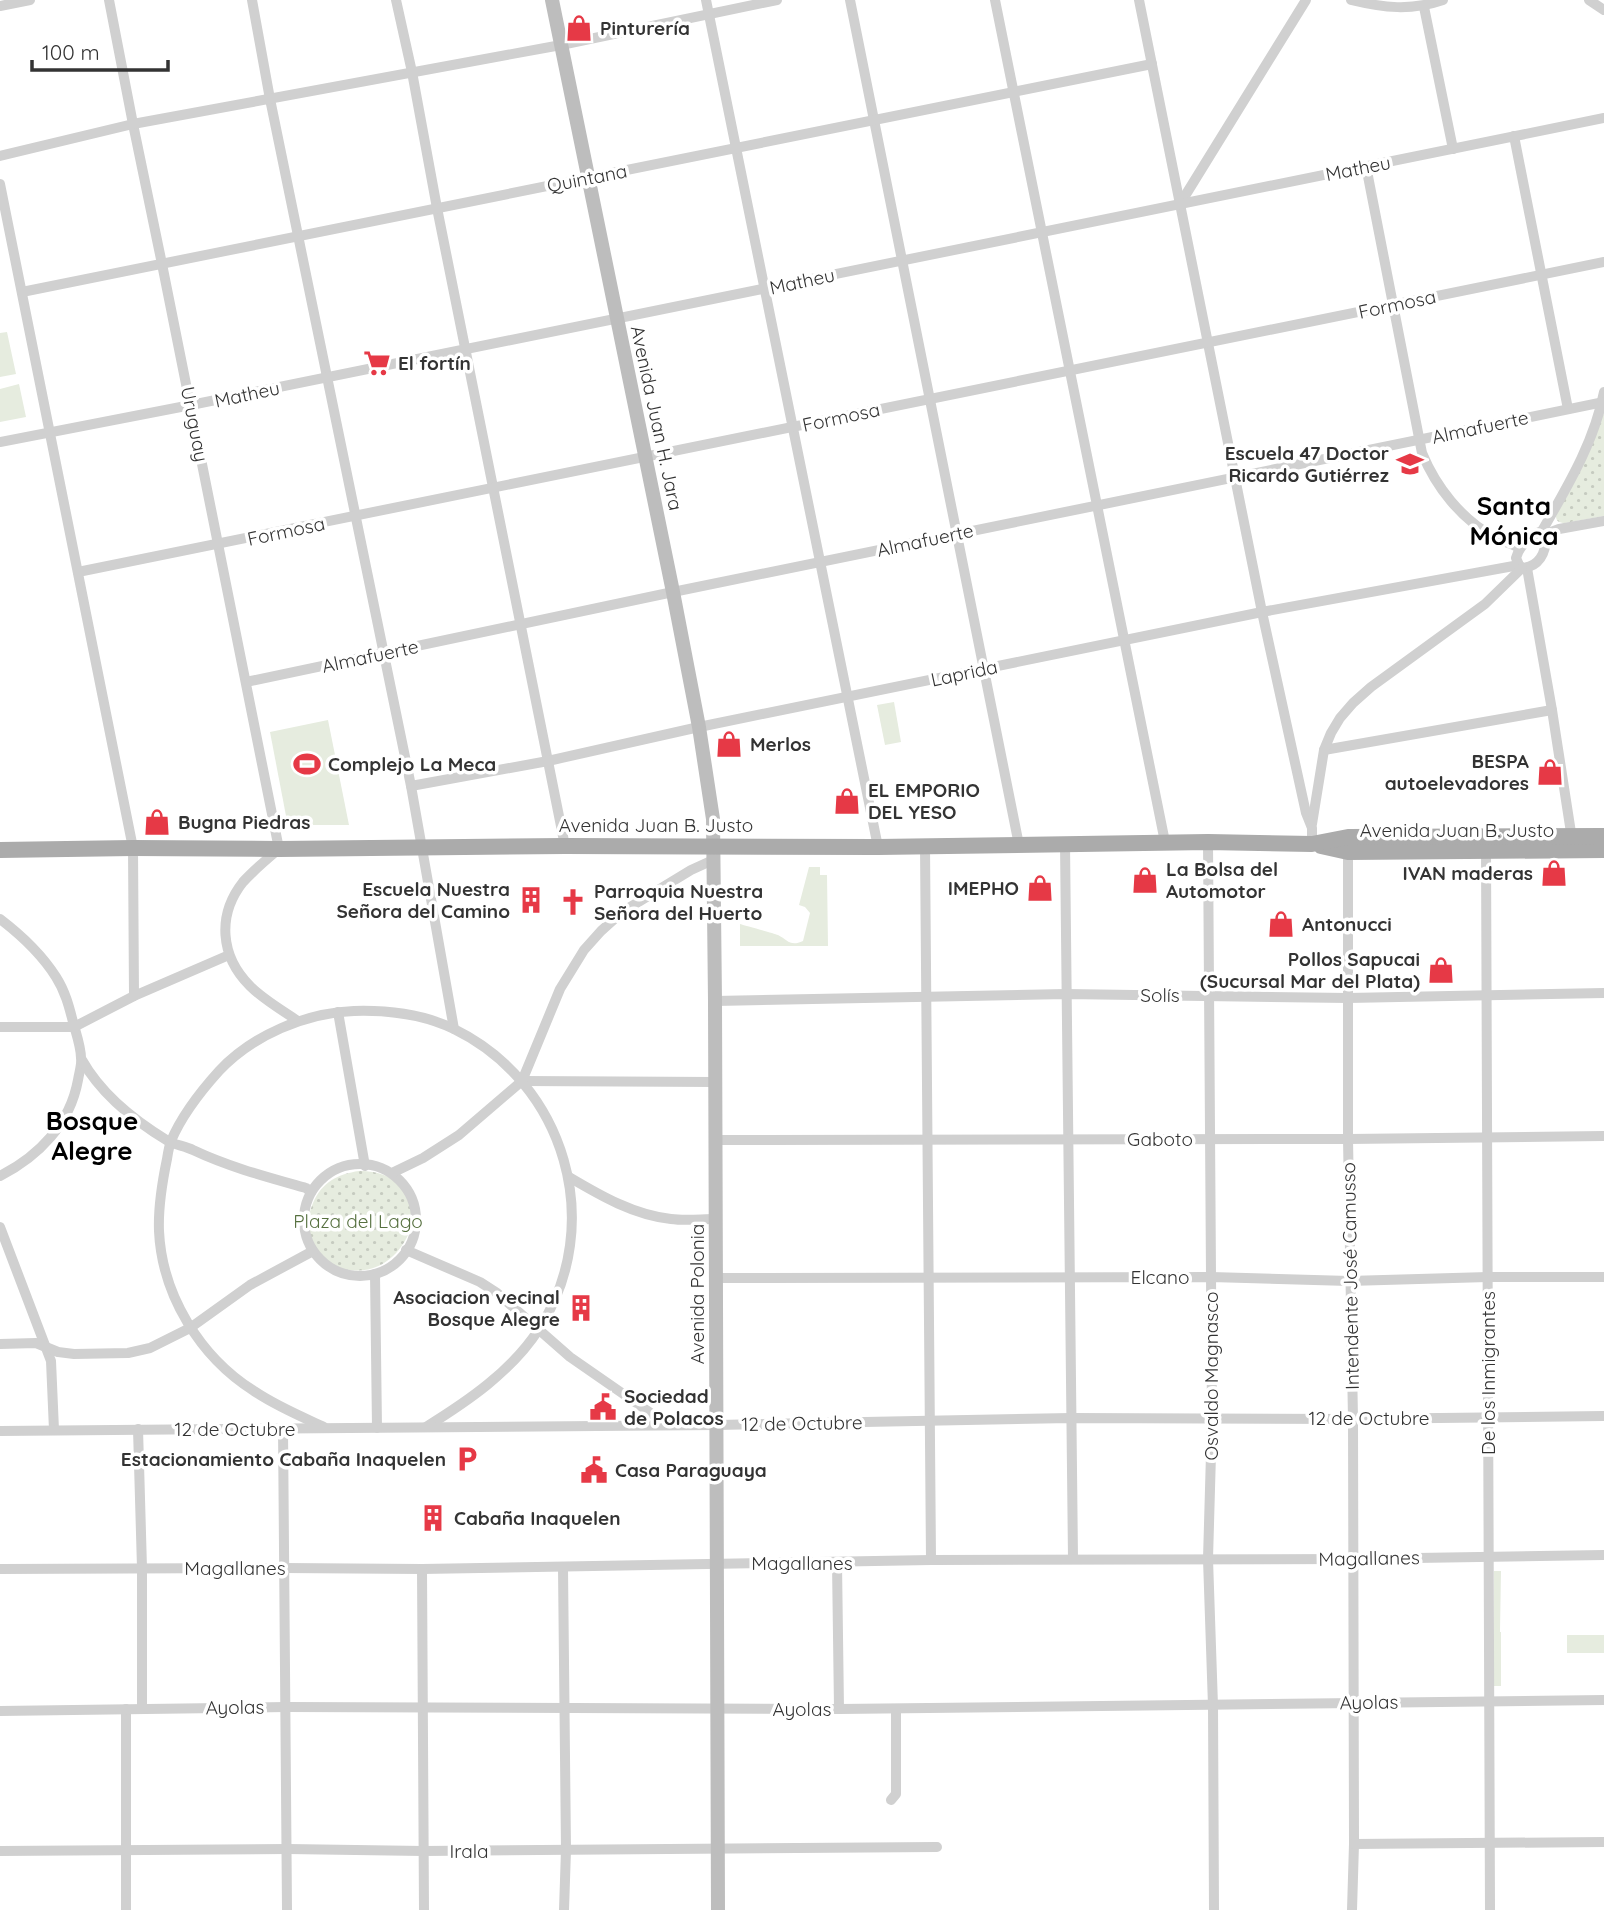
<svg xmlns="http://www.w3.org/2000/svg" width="1604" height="1910" font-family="Quicksand,sans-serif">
  <defs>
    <pattern id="park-dots" width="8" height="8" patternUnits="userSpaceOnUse" patternTransform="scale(1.75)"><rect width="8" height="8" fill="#e6ecdf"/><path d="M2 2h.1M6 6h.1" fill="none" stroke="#c6cbc0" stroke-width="1.8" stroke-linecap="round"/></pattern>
  </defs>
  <rect width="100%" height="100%" fill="#fff"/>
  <g fill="#e6ecdf">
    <path d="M7,332L16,374L0,377V333Z"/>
    <path d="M19,384L26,417L0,422V389Z"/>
    <path d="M894,702L901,742L885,745L877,705Z"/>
    <path d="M328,720L349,825H292L287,821L270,732Z"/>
    <path d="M809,867H820V875H827L828,946H740V924C743,925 773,933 778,935C788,940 790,947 803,941L810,913L805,907L799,905Z"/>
    <path d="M1494,1571H1501L1500,1632H1501V1686H1494Z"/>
    <rect x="1567" y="1635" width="37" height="18"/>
  </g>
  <g fill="url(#park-dots)">
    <path d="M1604,413V516L1565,523C1559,523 1556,521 1556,516Z"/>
    <path d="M359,1171C369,1171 380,1172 390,1178C408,1189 419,1213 409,1233C378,1303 286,1265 313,1203C322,1182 338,1174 359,1171Z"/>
  </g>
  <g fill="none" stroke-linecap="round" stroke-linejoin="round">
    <g stroke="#d0d0d0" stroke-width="10">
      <path d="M109,0L133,124L162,264L279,849C267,859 254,870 243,882C217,915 220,956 250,986C264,1000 282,1010 298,1021"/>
      <path d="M252,0L270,99L411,786L454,1029"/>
      <path d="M396,0L412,72L437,208L565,846"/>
      <path d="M706,0L878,847"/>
      <path d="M850,0L1019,845"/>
      <path d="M995,0L1165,842"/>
      <path d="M1139,0L1262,612L1306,813L1312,828V844"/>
      <path d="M1351,0C1384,8 1411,11 1443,0"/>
      <path d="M1589,0L1604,10"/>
      <path d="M0,6L30,0"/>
      <path d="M1424,7L1453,149"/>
      <path d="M1514,136L1568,409"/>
      <path d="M0,156L133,124L561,45L777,0"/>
      <path d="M1366,166L1422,453C1436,487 1461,519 1494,537C1502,541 1512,544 1520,548"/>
      <path d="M0,184L133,848L134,996"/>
      <path d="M1180,204L1306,0"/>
      <path d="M22,292L1152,64"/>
      <path d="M0,442L191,405L1604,118"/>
      <path d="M1542,531C1567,487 1594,443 1604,392"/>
      <path d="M1542,531L1546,537C1546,553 1539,567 1522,568L1519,565L1516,558C1520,545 1529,536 1542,531Z"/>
      <path d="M1546,534L1559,529L1604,521"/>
      <path d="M1527,568L1552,710L1572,839"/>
      <path d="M78,572L1604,262"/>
      <path d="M246,682L673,592L1604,402"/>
      <path d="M1324,750L1552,710"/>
      <path d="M411,786L548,761L699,727L1262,612L1519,565"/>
      <path d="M1312,824L1324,750L1331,733L1340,718L1353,703L1371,687L1485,604L1522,568"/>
      <path d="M1208,842L1212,1419L1208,1559L1213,1706L1214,1910"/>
      <path d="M1065,844L1073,1559"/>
      <path d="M925,846L931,1560"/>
      <path d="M1486,847L1490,1910"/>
      <path d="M1348,852V1139L1353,1419L1354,1844L1352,1910"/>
      <path d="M0,919C21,935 42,955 56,977C65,991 69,1006 73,1022C76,1033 81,1047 81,1058C82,1065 79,1073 78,1080C70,1124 39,1156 0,1176"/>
      <path d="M715,1001L1066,994L1348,998L1604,993"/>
      <path d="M338,1012L365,1166"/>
      <path d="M0,1027H74L134,996L229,955"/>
      <path d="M82,1060C101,1094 135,1121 168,1141C175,1145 185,1146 193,1150C229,1167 267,1177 306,1188L311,1192"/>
      <path d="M522,1081L715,1082"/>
      <path d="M716,1140L1348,1139L1604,1136"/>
      <circle cx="360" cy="1220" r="56"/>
      <path d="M394,1172L423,1158L459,1135L522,1081L560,989L584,950L601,931L622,912L691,870L713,860"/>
      <path d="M569,1177C601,1196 634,1215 671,1219C686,1221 701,1219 716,1219"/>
      <path d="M0,1227L51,1361L54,1430"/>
      <path d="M406,1250L480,1282L497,1293L570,1357L668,1425"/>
      <path d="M375,1274L377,1428"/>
      <path d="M716,1278L1211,1277L1349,1281L1488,1277H1604"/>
      <path d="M0,1344L36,1343L58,1352L74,1354L128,1353L150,1348L190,1328L250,1285L313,1251"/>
      <path d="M324,1427C300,1416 276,1406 254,1391C200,1357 162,1295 159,1231C158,1206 162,1183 167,1159C168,1153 169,1146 171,1141C182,1115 200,1092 219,1071C253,1035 305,1013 354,1011C388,1010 423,1014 454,1029C565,1083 607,1224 539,1329C512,1371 468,1401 426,1427"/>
      <path d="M283,1428L287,1910"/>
      <path d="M138,1429L142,1568V1708"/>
      <path d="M0,1431L717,1425L1071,1418L1353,1419L1604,1416"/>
      <path d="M837,1563L839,1709"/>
      <path d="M563,1568L566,1850L564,1910"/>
      <path d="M0,1569L283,1568L422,1569L931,1560L1353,1559L1604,1555"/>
      <path d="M422,1569L424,1910"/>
      <path d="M126,1709V1910"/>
      <path d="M0,1711L286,1707L839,1709L1604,1700"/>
      <path d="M891,1800L896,1794V1709"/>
      <path d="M1354,1844L1604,1842"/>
      <path d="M0,1851L288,1849L423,1851L937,1847"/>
    </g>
    <path stroke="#bdbdbd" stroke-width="14" d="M552,0L673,592L699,727L713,819L715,1001L718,1910"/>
    <g stroke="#ababab" stroke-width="16">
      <path d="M1321,846L1348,852L1604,850"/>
      <path d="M0,850L133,848L279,849L565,846L878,847L1208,842L1312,844L1348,837L1604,836"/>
    </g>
  </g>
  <defs>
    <symbol id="shop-bare" viewBox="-9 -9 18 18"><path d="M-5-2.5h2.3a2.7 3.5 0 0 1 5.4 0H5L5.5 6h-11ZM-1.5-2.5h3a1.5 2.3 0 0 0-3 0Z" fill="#e63946" stroke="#fff" stroke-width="2.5" paint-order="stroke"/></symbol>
    <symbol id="supermarket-bare" viewBox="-9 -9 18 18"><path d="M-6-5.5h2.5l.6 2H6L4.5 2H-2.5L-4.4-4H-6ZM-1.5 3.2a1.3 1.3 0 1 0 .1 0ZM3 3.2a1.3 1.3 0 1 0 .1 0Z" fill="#e63946" stroke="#fff" stroke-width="2.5" paint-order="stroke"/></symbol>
    <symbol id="school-bare" viewBox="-9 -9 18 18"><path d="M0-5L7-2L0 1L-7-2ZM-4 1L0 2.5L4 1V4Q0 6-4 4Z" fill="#e63946" stroke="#fff" stroke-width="2.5" paint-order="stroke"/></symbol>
    <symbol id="stadium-bare" viewBox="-9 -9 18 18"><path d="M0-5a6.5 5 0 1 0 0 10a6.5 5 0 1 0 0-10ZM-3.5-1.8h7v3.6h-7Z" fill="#e63946" stroke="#fff" stroke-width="2.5" paint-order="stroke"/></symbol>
    <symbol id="building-bare" viewBox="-9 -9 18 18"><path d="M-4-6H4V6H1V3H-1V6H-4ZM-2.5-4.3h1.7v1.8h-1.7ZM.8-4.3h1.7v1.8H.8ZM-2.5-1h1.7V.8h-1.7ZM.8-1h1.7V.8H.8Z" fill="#e63946" stroke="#fff" stroke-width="2.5" paint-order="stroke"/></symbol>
    <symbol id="church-bare" viewBox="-9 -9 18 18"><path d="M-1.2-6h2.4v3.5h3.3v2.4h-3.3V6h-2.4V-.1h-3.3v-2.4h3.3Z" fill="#e63946" stroke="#fff" stroke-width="2.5" paint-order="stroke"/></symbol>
    <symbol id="civic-bare" viewBox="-9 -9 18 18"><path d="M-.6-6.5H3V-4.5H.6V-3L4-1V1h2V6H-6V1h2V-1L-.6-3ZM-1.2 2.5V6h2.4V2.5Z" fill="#e63946" stroke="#fff" stroke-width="2.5" paint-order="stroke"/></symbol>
    <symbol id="parking-bare" viewBox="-9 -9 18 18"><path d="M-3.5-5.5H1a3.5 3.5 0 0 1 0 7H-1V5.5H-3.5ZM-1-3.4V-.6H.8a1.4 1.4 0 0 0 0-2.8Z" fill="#e63946" stroke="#fff" stroke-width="2.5" paint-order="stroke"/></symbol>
  </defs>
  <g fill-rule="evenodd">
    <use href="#shop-bare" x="560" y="9" width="38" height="38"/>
    <use href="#supermarket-bare" x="358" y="344" width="38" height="38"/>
    <use href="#school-bare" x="1391" y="445" width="38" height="38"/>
    <use href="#shop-bare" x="710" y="725" width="38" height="38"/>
    <use href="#stadium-bare" x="288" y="745" width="38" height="38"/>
    <use href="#shop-bare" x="1531" y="753" width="38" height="38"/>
    <use href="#shop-bare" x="828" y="782" width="38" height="38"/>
    <use href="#shop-bare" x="138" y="803" width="38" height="38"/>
    <use href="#shop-bare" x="1535" y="854" width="38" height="38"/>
    <use href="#shop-bare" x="1126" y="861" width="38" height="38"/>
    <use href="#shop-bare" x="1021" y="869" width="38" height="38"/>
    <use href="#building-bare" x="512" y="881" width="38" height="38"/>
    <use href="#church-bare" x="554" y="883" width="38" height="38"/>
    <use href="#shop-bare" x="1262" y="905" width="38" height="38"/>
    <use href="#shop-bare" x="1422" y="951" width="38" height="38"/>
    <use href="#building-bare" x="562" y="1289" width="38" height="38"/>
    <use href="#civic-bare" x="584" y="1388" width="38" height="38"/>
    <use href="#parking-bare" x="448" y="1440" width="38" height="38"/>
    <use href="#civic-bare" x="575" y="1451" width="38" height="38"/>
    <use href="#building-bare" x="414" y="1499" width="38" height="38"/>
  </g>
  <g text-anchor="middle" stroke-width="7" stroke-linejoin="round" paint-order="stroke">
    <g font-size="19" font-weight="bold" fill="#333" stroke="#fff" text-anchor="start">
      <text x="600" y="35">Pinturería</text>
      <text x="398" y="370">El fortín</text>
      <text x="1389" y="460" text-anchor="end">Escuela 47 Doctor<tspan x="1389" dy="22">Ricardo Gutiérrez</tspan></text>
      <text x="750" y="751">Merlos</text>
      <text x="1529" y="768" text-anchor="end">BESPA<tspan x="1529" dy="22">autoelevadores</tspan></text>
      <text x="328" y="771">Complejo La Meca</text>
      <text x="868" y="797">EL EMPORIO<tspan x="868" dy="22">DEL YESO</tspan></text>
      <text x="178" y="829">Bugna Piedras</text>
      <text x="1166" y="876">La Bolsa del<tspan x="1166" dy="22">Automotor</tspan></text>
      <text x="1533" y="880" text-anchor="end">IVAN maderas</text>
      <text x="1019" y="895" text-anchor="end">IMEPHO</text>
      <text x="510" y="896" text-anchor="end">Escuela Nuestra<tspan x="510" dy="22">Señora del Camino</tspan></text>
      <text x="594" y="898">Parroquia Nuestra<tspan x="594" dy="22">Señora del Huerto</tspan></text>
      <text x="1302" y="931">Antonucci</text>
      <text x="1420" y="966" text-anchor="end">Pollos Sapucai<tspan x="1420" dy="22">(Sucursal Mar del Plata)</tspan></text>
      <text x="560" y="1304" text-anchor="end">Asociacion vecinal<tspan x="560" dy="22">Bosque Alegre</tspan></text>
      <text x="624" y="1403">Sociedad<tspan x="624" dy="22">de Polacos</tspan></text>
      <text x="446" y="1466" text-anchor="end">Estacionamiento Cabaña Inaquelen</text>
      <text x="615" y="1477">Casa Paraguaya</text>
      <text x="454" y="1525">Cabaña Inaquelen</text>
    </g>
    <g font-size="19" fill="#333" stroke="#fff">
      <text transform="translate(1358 168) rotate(-11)" y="7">Matheu</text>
      <text transform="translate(587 178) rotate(-11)" y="7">Quintana</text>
      <text transform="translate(802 281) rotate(-12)" y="7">Matheu</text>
      <text transform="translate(1397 304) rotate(-12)" y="7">Formosa</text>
      <text transform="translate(247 394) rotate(-12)" y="7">Matheu</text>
      <text transform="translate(841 417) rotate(-12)" y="7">Formosa</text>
      <text transform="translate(657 418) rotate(78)" y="7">Avenida Juan H. Jara</text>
      <text transform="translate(195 424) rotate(79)" y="7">Uruguay</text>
      <text transform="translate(1480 427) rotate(-12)" y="7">Almafuerte</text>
      <text transform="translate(286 531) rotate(-12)" y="7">Formosa</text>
      <text transform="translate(925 540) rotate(-12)" y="7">Almafuerte</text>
      <text transform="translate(370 656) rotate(-12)" y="7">Almafuerte</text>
      <text transform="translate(964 673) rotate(-12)" y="7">Laprida</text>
      <text x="656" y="832">Avenida Juan B. Justo</text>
      <text x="1457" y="837">Avenida Juan B. Justo</text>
      <text x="1160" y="1002">Solís</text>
      <text x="1160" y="1146">Gaboto</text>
      <text transform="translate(1350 1276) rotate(-91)" y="7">Intendente José Camusso</text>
      <text x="1160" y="1284">Elcano</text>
      <text transform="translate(697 1294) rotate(-90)" y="7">Avenida Polonia</text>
      <text transform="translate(1488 1373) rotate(-90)" y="7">De los Inmigrantes</text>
      <text transform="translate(1211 1376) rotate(-90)" y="7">Osvaldo Magnasco</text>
      <text x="1369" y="1425">12 de Octubre</text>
      <text transform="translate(802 1423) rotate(-1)" y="7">12 de Octubre</text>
      <text x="235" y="1436">12 de Octubre</text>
      <text transform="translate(1369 1558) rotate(-1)" y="7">Magallanes</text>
      <text x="802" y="1570">Magallanes</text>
      <text x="235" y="1575">Magallanes</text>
      <text transform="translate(1369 1702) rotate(-1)" y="7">Ayolas</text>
      <text transform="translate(235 1707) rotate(-1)" y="7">Ayolas</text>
      <text x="802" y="1716">Ayolas</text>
      <text x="469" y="1858">Irala</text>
    </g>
    <g font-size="19" fill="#56703f" stroke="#fff">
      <text x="358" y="1228">Plaza del Lago</text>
    </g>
    <g font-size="26" font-weight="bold" fill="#000" stroke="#fff">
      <text x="1514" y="515">Santa<tspan x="1514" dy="30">Mónica</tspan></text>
      <text x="92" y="1130">Bosque<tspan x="92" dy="30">Alegre</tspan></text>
    </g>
  </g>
  <path d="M32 60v10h136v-10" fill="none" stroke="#333333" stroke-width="3.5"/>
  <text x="42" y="60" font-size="21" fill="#333333" stroke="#ffffff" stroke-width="5" paint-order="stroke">100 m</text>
</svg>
